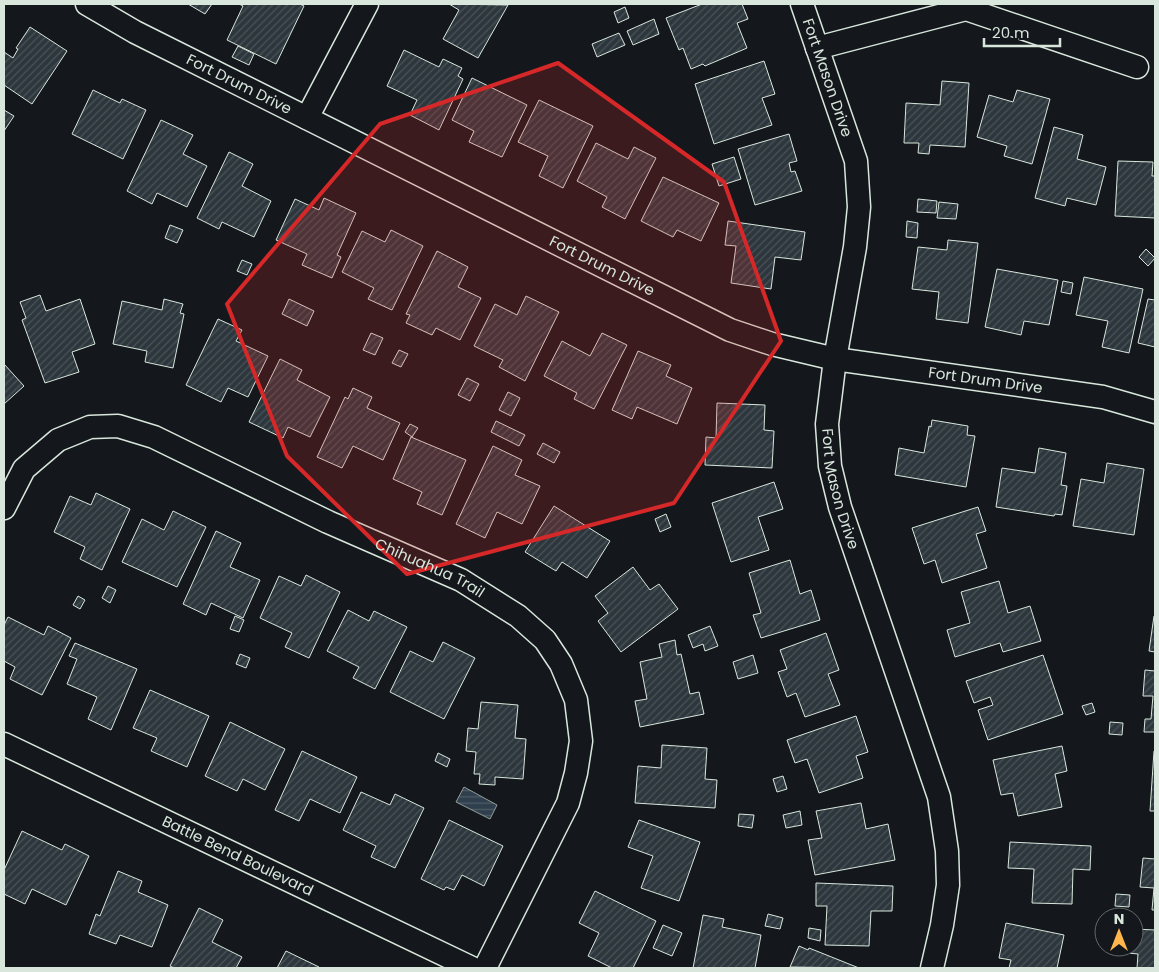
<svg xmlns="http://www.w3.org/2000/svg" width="1159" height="972" font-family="Poppins,sans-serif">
  <defs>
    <pattern id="water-rules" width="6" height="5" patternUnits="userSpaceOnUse" patternTransform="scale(1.25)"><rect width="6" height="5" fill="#2f3f4d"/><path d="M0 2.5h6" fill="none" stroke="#4c5b66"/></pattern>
    <pattern id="building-hatch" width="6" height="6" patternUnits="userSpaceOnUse" patternTransform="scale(1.25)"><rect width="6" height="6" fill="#2c363c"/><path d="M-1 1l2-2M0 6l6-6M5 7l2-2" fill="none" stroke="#4a5358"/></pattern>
  </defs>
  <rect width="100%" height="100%" fill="#14181c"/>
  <path fill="url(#water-rules)" stroke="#939e99" d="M464,787L497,805L490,819L456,802Z"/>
  <g fill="url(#building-hatch)" stroke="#d8e6dc">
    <path d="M188,4H212L205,14Z"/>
    <path d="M239,4H300L304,6L276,64L227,40L243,6Z"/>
    <path d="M449,4L508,5L478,58L443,39L459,10Z"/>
    <path d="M702,4H742L748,19L737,23L747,48L705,66L703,64L691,69L683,48L679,50L666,18Z"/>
    <path d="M625,7L629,18L618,23L614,12Z"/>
    <path d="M654,19L659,34L633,45L627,31Z"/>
    <path d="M30,27L67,51L32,104L4,85V52L13,58L18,49L16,48Z"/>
    <path d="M619,33L625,45L597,57L592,44Z"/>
    <path d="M238,46L254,54L249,65L232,57Z"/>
    <path d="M404,50L439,67L443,59L462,68L458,76L463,79L439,130L410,115L417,100L387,86Z"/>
    <path d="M764,61L775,94L762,98L772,125L714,144L695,84Z"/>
    <path d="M472,78L527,105L502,157L469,142L474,131L452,120Z"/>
    <path d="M942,81L969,83L965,147L930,145L929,154L918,153L919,143H904L906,103L940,105Z"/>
    <path d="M93,90L120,103L122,99L146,110L123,159L72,134Z"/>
    <path d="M1017,90L1050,99L1032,164L1004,156L1007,146L977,137L989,95L1013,102Z"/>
    <path d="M539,100L593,126L563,188L539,176L548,156L518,142Z"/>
    <path d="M4,110L14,116L4,131Z"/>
    <path d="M161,120L193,135L183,154L207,166L187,207L157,193L152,204L127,191Z"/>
    <path d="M1054,127L1083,135L1077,159L1106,167L1096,205L1067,198L1065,206L1035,198Z"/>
    <path d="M789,134L797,161L789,163L791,172L795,171L802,191L755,205L738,149Z"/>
    <path d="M596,143L628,159L634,147L656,158L625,219L602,207L607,197L577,181Z"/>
    <path d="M229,152L253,164L242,186L271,201L254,237L222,222L219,229L197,218Z"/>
    <path d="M734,157L741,179L719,186L712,164Z"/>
    <path d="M1118,161L1153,162L1152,176H1155V218L1115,216Z"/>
    <path d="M663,177L719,203L701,241L677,230L673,237L641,221Z"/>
    <path d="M324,198L356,213L337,255L341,257L332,278L302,265L307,254L276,240L295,199L319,210Z"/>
    <path d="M918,199L937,201L936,213L917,212Z"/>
    <path d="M939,202L958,204L956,219L937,218Z"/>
    <path d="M728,221L805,232L801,260L775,257L771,289L731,283L736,246L725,245Z"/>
    <path d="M907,221L918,223L917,238L906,237Z"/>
    <path d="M170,225L183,230L177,243L165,238Z"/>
    <path d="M391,230L423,246L392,310L368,299L374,288L342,272L362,231L385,242Z"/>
    <path d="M948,240L978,243L968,323L936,319L939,292L912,289L918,247L947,250Z"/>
    <path d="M1146,249L1155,258L1148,266L1139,257Z"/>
    <path d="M437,251L468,267L458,287L481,298L460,340L436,328L432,335L406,323L410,315L406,314Z"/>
    <path d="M242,260L252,264L247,275L237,271Z"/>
    <path d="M997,269L1058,280L1049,325L1024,321L1021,335L985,327Z"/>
    <path d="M1084,277L1143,289L1129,353L1102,347L1108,321L1076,315Z"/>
    <path d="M1063,281L1073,283L1071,294L1061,292Z"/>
    <path d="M40,295L46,311L80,299L95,344L72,352L79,372L45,383L22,320L26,318L20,302Z"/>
    <path d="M526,296L559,312L525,381L499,367L503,360L474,346L495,304L517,315Z"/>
    <path d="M164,299L183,304L180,313L184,314L173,368L145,362L147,351L113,344L122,301L162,310Z"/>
    <path d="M289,299L314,311L307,326L282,314Z"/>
    <path d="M1148,299L1155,300V347L1138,343Z"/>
    <path d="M218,319L242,330L236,341L268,356L248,397L228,388L221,402L186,385Z"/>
    <path d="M371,333L383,338L375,355L363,350Z"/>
    <path d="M602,333L627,345L594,409L574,399L577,393L544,376L562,341L590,356Z"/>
    <path d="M399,350L408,354L401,367L392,363Z"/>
    <path d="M638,351L671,365L666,376L692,388L677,424L637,407L632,419L612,410Z"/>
    <path d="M280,359L302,370L297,380L330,397L310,437L288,427L283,438L249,422Z"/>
    <path d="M4,364L24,386L4,404Z"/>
    <path d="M467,378L479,384L470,401L458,395Z"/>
    <path d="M353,388L372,397L367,408L400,423L383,460L353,446L342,468L317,457L345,397L348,399Z"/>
    <path d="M508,392L520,398L511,416L499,410Z"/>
    <path d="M717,403L765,405L764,430L774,431L772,468L705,465L706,437L716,438Z"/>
    <path d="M932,420L968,426L967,435L975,436L966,487L895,475L899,448L924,453L929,426L931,427Z"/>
    <path d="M496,421L525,435L519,446L491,432Z"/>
    <path d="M410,424L418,428L412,437L405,432Z"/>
    <path d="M411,437L466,460L442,515L417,504L422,492L393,479Z"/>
    <path d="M543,443L560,452L554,463L537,454Z"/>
    <path d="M493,446L522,460L515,475L540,486L522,524L497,512L485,538L456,524Z"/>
    <path d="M1039,448L1066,453L1061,485L1067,486L1062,515L1055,514L1054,516L996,507L1002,468L1035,473Z"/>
    <path d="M1107,463L1144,469L1134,535L1073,526L1081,479L1104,483Z"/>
    <path d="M774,482L783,509L758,517L769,550L731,562L712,503Z"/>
    <path d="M96,493L130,509L102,570L80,559L85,547L54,532L70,496L91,505Z"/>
    <path d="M554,506L610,541L587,578L562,562L556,571L525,552Z"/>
    <path d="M978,507L986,531L976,534L987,568L942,583L935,560L924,564L912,528Z"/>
    <path d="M173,511L206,527L177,587L122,562L142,519L164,530Z"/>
    <path d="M666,514L671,527L660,532L655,519Z"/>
    <path d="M216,531L241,543L230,567L260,580L243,618L211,603L206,615L183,604Z"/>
    <path d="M790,560L800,594L811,590L820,620L761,638L753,615L761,613L749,573Z"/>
    <path d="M633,567L650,590L659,584L678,609L621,652L598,621L608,613L595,596Z"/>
    <path d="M306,575L340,592L309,658L285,647L292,633L260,618L279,576L301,586Z"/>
    <path d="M999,581L1008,613L1030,606L1041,641L1003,652L1000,643L955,657L947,630L970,623L961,592Z"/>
    <path d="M108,586L116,590L110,603L102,598Z"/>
    <path d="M78,596L85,600L80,609L73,605Z"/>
    <path d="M348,610L369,621L374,611L407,627L375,689L353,678L359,667L327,651Z"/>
    <path d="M235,616L244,620L239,632L230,629Z"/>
    <path d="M1154,616H1155V652L1149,651Z"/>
    <path d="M8,617L44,635L48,626L71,638L42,695L10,679L15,667L4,661V625Z"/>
    <path d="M710,626L718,646L705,651L703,644L693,648L688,635Z"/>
    <path d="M826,633L839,670L828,674L840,705L805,717L796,693L787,697L778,672L787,669L780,650Z"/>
    <path d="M675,640L677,655L681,654L690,694L699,692L704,714L640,727L635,701L647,699L640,662L662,657L659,644Z"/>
    <path d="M443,642L475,658L444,719L390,692L410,651L433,662Z"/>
    <path d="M75,643L137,669L111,730L88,719L97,697L67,684L77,659L69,656Z"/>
    <path d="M240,654L250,658L246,668L236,664Z"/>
    <path d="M753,655L758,673L738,679L733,662Z"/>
    <path d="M1043,655L1063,714L988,740L978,710L993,705L990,697L974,703L966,681Z"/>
    <path d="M1145,670L1155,671V732H1144L1145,719H1151L1153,696H1143Z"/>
    <path d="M150,690L209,716L187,767L151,751L157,738L133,728Z"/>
    <path d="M481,702L518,705L515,738L526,739L523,779L495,777V785L479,784L480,774H474L476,752L466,751L468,728L478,729Z"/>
    <path d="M1092,703L1095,712L1086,715L1082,706Z"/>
    <path d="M856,716L868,752L856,756L863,778L819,793L807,759L795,763L787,740Z"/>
    <path d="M230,722L285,749L265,790L243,779L237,791L205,776Z"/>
    <path d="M1110,722L1123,723L1122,735L1109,734Z"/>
    <path d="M662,745L707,748L705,779L717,780L715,808L635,803L638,766L661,768Z"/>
    <path d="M1062,746L1067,771L1055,774L1062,807L1018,816L1013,793L1001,795L993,760Z"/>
    <path d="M302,751L357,777L340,813L310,799L299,821L275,810Z"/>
    <path d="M1154,751L1155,752V811H1150Z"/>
    <path d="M438,753L450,759L447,767L435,761Z"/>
    <path d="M783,776L787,789L777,792L773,779Z"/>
    <path d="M361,792L390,805L395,794L424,808L395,868L371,857L376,846L343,830Z"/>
    <path d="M861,803L866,829L888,824L895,860L815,875L808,840L822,838L816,811Z"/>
    <path d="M800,811L802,825L786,828L783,815Z"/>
    <path d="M739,814L754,815L752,828L738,826Z"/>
    <path d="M449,820L503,846L484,886L462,875L454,890L446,887L444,890L421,879Z"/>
    <path d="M639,820L700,842L679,901L641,888L653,856L628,847Z"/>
    <path d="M22,831L62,850L65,844L89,856L66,905L32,889L25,904L4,894V870Z"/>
    <path d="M1010,842L1091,846L1090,870L1073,869L1072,904L1032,903L1034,869L1008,868Z"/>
    <path d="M1143,858L1155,859V910H1152L1154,888L1140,887Z"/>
    <path d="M118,871L142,881L138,892L168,905L152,947L120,935L116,944L89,934L96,914L100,916Z"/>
    <path d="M816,883L893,886L892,911H871L869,946L825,945L827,906H816Z"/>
    <path d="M595,891L656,921L633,968H612L588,956L599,933L579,923Z"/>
    <path d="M1116,894L1130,895L1129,907L1115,906Z"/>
    <path d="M199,908L223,920L212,942L242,957L236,968H174L170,966Z"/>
    <path d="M768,914L783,918L780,929L765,926Z"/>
    <path d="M703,915L724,919L722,927L761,935L755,968H693Z"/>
    <path d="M1006,923L1064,935L1057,968H1009L1011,960L999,958Z"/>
    <path d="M663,925L682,933L672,956L653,948Z"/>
    <path d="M809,928L821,930L820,941L808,938Z"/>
    <path d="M1134,929L1155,930V968H1137L1138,954L1128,953L1129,947H1134Z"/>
    <path d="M799,946L808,950L809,948L859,968L790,967Z"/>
    <path d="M286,951L319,967L318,968H277Z"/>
  </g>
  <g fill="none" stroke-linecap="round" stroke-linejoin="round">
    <defs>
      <g id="street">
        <path id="s1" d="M87,4L135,32L730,330L772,344L835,359L1103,397L1155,412"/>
        <path id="s2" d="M802,4L856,161L859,207L855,247L835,359L827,424L830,466L840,507L939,797L947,851L948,885L942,925L932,968"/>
        <path d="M817,48L966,9L1137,67"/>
        <path d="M307,118L367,4"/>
        <path id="s3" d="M4,508L24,469L58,440L90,427L118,426L154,437L328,522L461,580L518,616L545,640L561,664L576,700L581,741L576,773L568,803L485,968"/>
        <path id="s4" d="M4,744L472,968"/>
      </g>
    </defs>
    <use href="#street" stroke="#d8e6dc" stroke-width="25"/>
    <use href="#street" stroke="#14181c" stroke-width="22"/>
  </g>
  <path fill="#d62828" fill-opacity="0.2" stroke="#d62828" stroke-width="4" stroke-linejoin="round" d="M558,63L724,182L781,341L674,503L407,574L287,456L227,304L380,124Z"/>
  <g text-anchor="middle" stroke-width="4" stroke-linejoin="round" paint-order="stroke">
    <g font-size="15" fill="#d8e6dc" stroke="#14181c">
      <text dy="5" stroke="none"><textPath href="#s2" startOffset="78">Fort Mason Drive</textPath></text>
      <text dy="5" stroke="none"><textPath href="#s1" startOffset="172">Fort Drum Drive</textPath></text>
      <text dy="5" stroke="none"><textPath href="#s1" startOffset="578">Fort Drum Drive</textPath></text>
      <text dy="5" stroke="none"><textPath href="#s1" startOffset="982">Fort Drum Drive</textPath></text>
      <text dy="5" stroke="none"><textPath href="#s2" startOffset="498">Fort Mason Drive</textPath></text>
      <text dy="5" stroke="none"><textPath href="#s3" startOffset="494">Chihuahua Trail</textPath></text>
      <text dy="5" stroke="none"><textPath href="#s4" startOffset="259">Battle Bend Boulevard</textPath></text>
    </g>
  </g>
  <rect width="1159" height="972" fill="none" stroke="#d8e6dc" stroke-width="10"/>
  <g transform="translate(1119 932)"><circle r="24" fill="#14181c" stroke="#626a69"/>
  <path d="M0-4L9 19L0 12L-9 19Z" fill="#ffb74d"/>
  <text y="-8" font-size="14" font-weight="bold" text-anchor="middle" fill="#d8e6dc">N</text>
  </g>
  <path d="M984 38v8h76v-8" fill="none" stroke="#d8e6dc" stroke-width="2.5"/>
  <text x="992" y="38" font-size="15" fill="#d8e6dc" stroke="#14181c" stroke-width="4" paint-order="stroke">20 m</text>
</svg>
